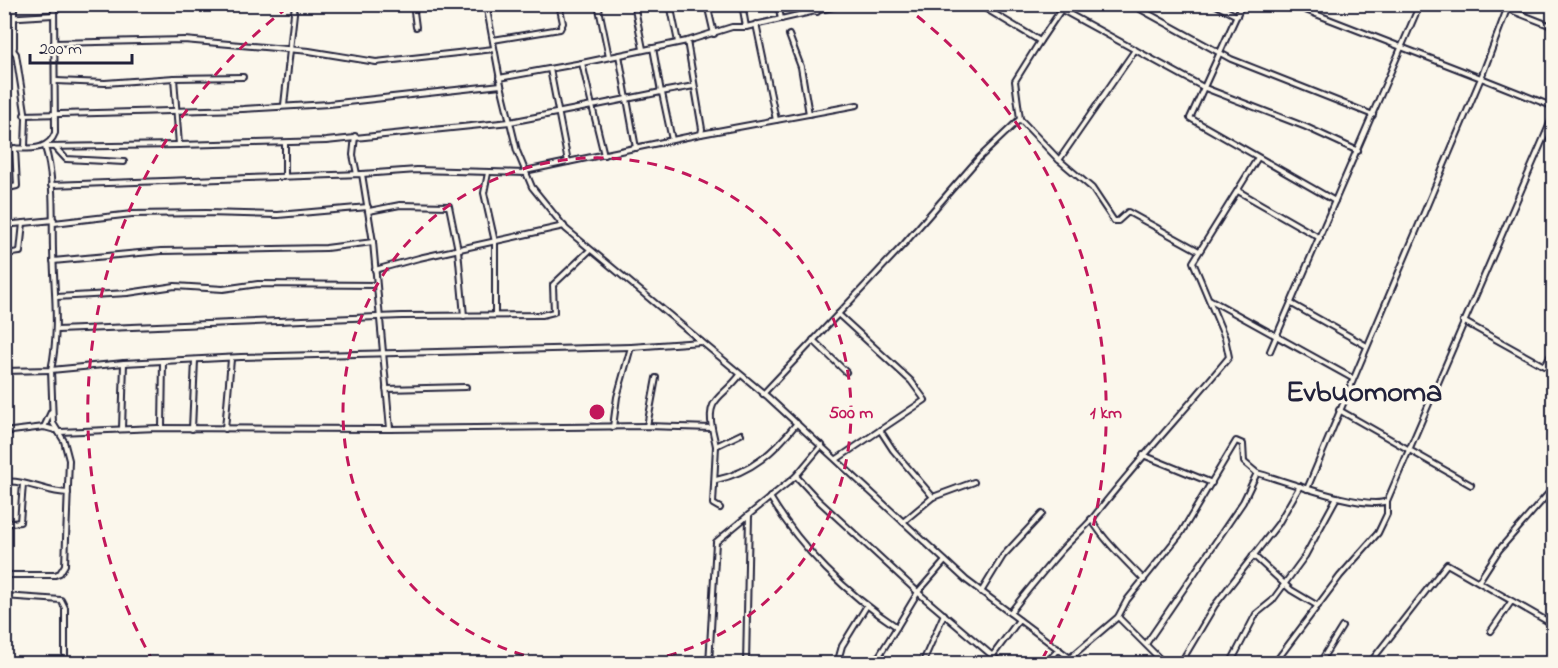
<svg xmlns="http://www.w3.org/2000/svg" width="1558" height="668" font-family="'Indie Flower',sans-serif">
  <rect width="100%" height="100%" fill="#fbf7ec"/>
  <filter id="ink" filterUnits="userSpaceOnUse"><feTurbulence type="fractalNoise" baseFrequency=".0167" numOctaves="2"/><feDisplacementMap in="SourceGraphic" scale="12" xChannelSelector="R" yChannelSelector="G"/><feConvolveMatrix kernelMatrix="1 2 1 2 8 2 1 2 1" color-interpolation-filters="sRGB"/></filter>
  <g filter="url(#ink)">
    <g fill="none" stroke-linecap="round" stroke-linejoin="round">
      <defs>
        <g id="minor">
          <path d="M413,4L416,27"/>
          <path d="M486,4L501,85L517,151L532,187L566,229L768,397L966,580L1078,664"/>
          <path d="M598,4L609,57"/>
          <path d="M634,4L643,49"/>
          <path d="M670,4L678,42"/>
          <path d="M707,4L714,34"/>
          <path d="M742,4L746,27"/>
          <path d="M778,4L781,19"/>
          <path d="M815,4L817,12"/>
          <path d="M927,4L929,7"/>
          <path d="M978,4L1040,41L1065,4"/>
          <path d="M1051,4L1205,88L1306,127L1358,151"/>
          <path d="M1131,4L1231,59L1373,115"/>
          <path d="M1214,4L1237,16"/>
          <path d="M1242,4L1190,118L1335,201"/>
          <path d="M1290,4L1481,78L1307,489"/>
          <path d="M1495,4L1554,27"/>
          <path d="M487,6L501,4"/>
          <path d="M54,8L213,4"/>
          <path d="M1507,9L1481,78L1554,107"/>
          <path d="M4,18L53,15"/>
          <path d="M756,24L776,120"/>
          <path d="M789,35L801,67L809,114"/>
          <path d="M493,40L560,29L563,23L559,4"/>
          <path d="M54,43L184,40L309,51L376,62L494,49"/>
          <path d="M653,48L661,92L694,86"/>
          <path d="M13,50L16,54L26,118L25,147"/>
          <path d="M4,53L13,50L14,47V4"/>
          <path d="M619,55L636,148"/>
          <path d="M550,69L568,162"/>
          <path d="M243,77L174,78L179,145L326,141L510,122L592,106L582,63"/>
          <path d="M499,78L582,63L687,41L732,27H746L846,4"/>
          <path d="M56,81L105,83L174,78"/>
          <path d="M662,93L672,140"/>
          <path d="M284,105L295,4"/>
          <path d="M24,115L243,109L329,104L501,85"/>
          <path d="M1020,119L1059,160L1135,50"/>
          <path d="M701,134L857,105"/>
          <path d="M355,136L353,155L357,174"/>
          <path d="M285,143V176"/>
          <path d="M56,148L66,159L124,162"/>
          <path d="M4,149C24,147 47,154 55,133L54,4"/>
          <path d="M604,155L592,106L661,92"/>
          <path d="M1059,160L1092,188L1114,221H1118L1128,212L1199,251"/>
          <path d="M525,171L701,134L702,129L687,41"/>
          <path d="M488,173L484,193L495,242V314"/>
          <path d="M362,174L417,170L526,173"/>
          <path d="M51,185L362,174L373,242L390,429L647,426L712,428L716,446L713,504L720,508"/>
          <path d="M4,189L17,186L15,148"/>
          <path d="M1238,191L1320,238"/>
          <path d="M369,211L400,205L449,206L458,250L464,316"/>
          <path d="M54,223L132,214L206,213L278,215L368,207"/>
          <path d="M4,225L54,220"/>
          <path d="M4,254L20,252L23,223"/>
          <path d="M53,261L161,251L326,248L373,242"/>
          <path d="M375,270L419,258L564,226"/>
          <path d="M56,297L128,293L175,286L223,289L258,284L376,285"/>
          <path d="M1209,299L1352,378"/>
          <path d="M1292,304L1365,345"/>
          <path d="M1463,321L1544,366L1554,350"/>
          <path d="M57,330L402,316L542,315L554,312L553,285L590,250"/>
          <path d="M813,340L846,372"/>
          <path d="M1270,351L1420,4"/>
          <path d="M4,371L51,370C60,329 54,291 53,250C52,216 55,179 45,147L179,145"/>
          <path d="M386,389L466,387"/>
          <path d="M763,394L904,244L979,158L1020,119L1015,81L1040,41"/>
          <path d="M1339,410L1471,485"/>
          <path d="M647,426L656,378"/>
          <path d="M44,427L51,412"/>
          <path d="M613,427L617,397L631,347L701,342"/>
          <path d="M162,428L163,361"/>
          <path d="M712,428C706,397 723,398 740,375"/>
          <path d="M122,429L124,363"/>
          <path d="M192,429L195,360"/>
          <path d="M225,429L231,359"/>
          <path d="M880,430L893,450L933,497"/>
          <path d="M4,432L44,427L55,430"/>
          <path d="M59,432L157,428L390,429"/>
          <path d="M716,446L741,434"/>
          <path d="M1143,455L1212,483"/>
          <path d="M837,459L925,400L911,381L838,314"/>
          <path d="M796,476L818,500L922,596L1002,664"/>
          <path d="M716,480C752,472 774,452 797,423"/>
          <path d="M4,482C25,479 46,493 68,493"/>
          <path d="M770,497C801,549 847,594 897,627L918,592L945,561"/>
          <path d="M1091,519C1106,543 1125,560 1144,580"/>
          <path d="M903,522L933,497L974,482"/>
          <path d="M4,524L20,522L23,484"/>
          <path d="M1253,555L1291,590L1318,606"/>
          <path d="M4,575H55L60,573L65,565L69,460L64,441L53,423L51,370L124,363L241,357L631,347"/>
          <path d="M1479,581L1499,550L1554,487"/>
          <path d="M981,592L1003,556L1042,514"/>
          <path d="M4,596L61,600L65,608V664"/>
          <path d="M1010,613C1026,592 1043,572 1060,552C1070,540 1082,531 1092,519C1135,463 1184,412 1229,357L1225,338L1193,262L1257,159"/>
          <path d="M1118,617L1165,664"/>
          <path d="M1491,631L1511,602"/>
          <path d="M1146,644L1243,502L1257,473"/>
          <path d="M993,655L1019,620"/>
          <path d="M1071,657L1118,617L1127,600L1181,533L1236,441L1243,444L1244,462L1257,473C1283,480 1365,511 1387,501L1554,114"/>
          <path d="M709,664L716,542L796,476L822,445"/>
          <path d="M746,664L749,515"/>
          <path d="M837,664L842,646L866,607"/>
          <path d="M874,664L897,627"/>
          <path d="M922,664L944,614"/>
          <path d="M1045,664L1059,649"/>
          <path d="M1180,664L1215,605L1278,524L1300,486"/>
          <path d="M1230,664L1256,614L1272,601L1305,556L1337,497"/>
          <path d="M1274,664L1340,576L1378,533L1387,514V501"/>
          <path d="M1319,664L1342,627"/>
          <path d="M1369,664L1447,564L1554,625"/>
        </g>
      </defs>
      <use href="#minor" stroke="#22223b" stroke-width="8"/>
      <use href="#minor" stroke="#fbf7ec" stroke-width="4"/>
    </g>
  </g>
  <g fill="none" stroke="#c2185b" stroke-width="3" stroke-dasharray="10 8">
    <path d="M559 663A254 254 0 1 1 635 663"/>
    <path d="M154 663A509 509 0 0 1 291 5M903 5A509 509 0 0 1 1040 663"/>
  </g>
  <g text-anchor="middle" stroke-width="6" stroke-linejoin="round" paint-order="stroke">
    <g font-size="30" font-weight="bold" fill="#22223b" stroke="#fbf7ec">
      <text x="1364" y="401">Evbuomoma</text>
    </g>
  </g>
  <circle cx="597" cy="412" r="9" fill="#c2185b" stroke="#fbf7ec" stroke-width="3"/>
  <g font-size="18" text-anchor="middle" font-weight="bold" fill="#c2185b" stroke="#fbf7ec" stroke-width="6" stroke-linejoin="round" paint-order="stroke">
    <text x="851" y="418">500 m</text>
    <text x="1106" y="418">1 km</text>
  </g>
  <rect width="1558" height="668" fill="none" stroke="#fbf7ec" stroke-width="24"/>
  <rect x="12" y="12" width="1534" height="644" fill="none" stroke="#22223b" stroke-width="2" filter="url(#ink)"/>
  <path d="M30 54v9h102v-9" fill="none" stroke="#22223b" stroke-width="3"/>
  <text x="39" y="54" font-size="18" fill="#22223b" stroke="#fbf7ec" stroke-width="4.5" paint-order="stroke">200 m</text>
</svg>
